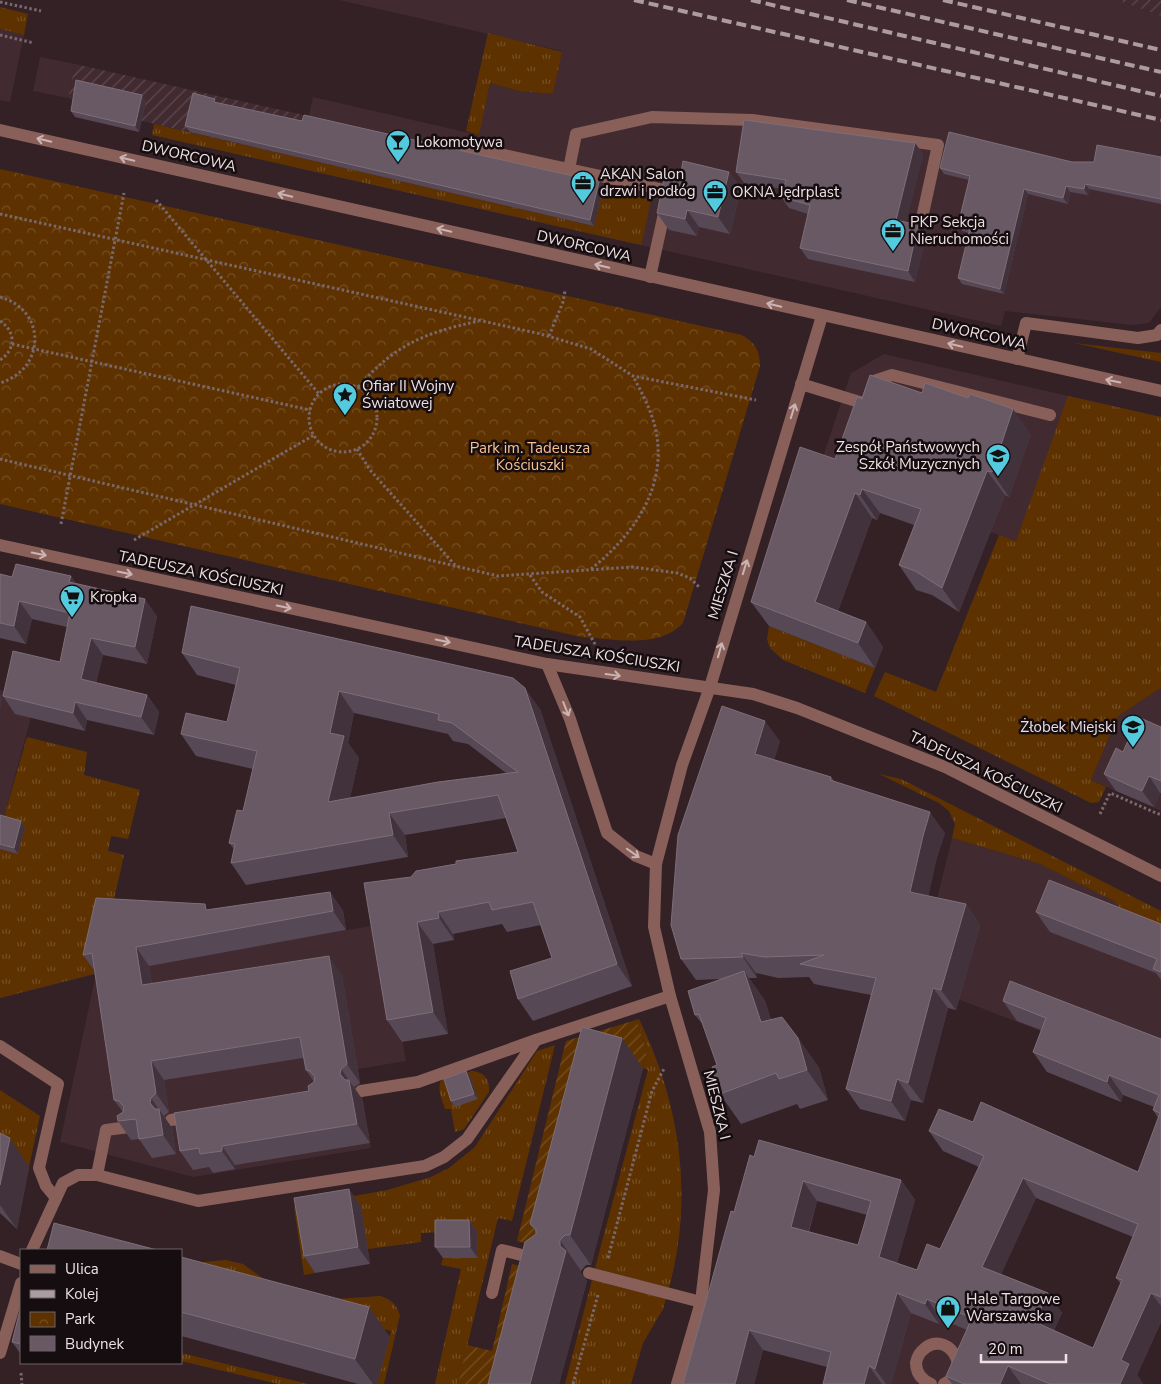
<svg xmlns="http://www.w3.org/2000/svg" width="1161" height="1384" font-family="'Nunito Sans',sans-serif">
  <defs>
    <pattern id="industrial-furrows" width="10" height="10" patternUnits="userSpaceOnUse" patternTransform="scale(1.25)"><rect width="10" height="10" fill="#422a31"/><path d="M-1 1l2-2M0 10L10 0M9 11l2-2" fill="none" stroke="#5e494f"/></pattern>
    <pattern id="grass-tufts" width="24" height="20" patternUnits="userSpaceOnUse" patternTransform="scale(1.25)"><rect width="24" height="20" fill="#5e3200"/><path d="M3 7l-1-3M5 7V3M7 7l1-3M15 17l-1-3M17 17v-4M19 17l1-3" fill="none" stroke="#754f25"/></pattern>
    <pattern id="park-crowns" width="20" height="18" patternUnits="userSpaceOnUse" patternTransform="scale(1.25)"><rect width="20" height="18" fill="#5e3200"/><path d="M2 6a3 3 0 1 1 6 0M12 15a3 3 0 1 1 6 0" fill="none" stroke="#754f25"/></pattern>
    <pattern id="garden-furrows" width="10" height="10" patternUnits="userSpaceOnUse" patternTransform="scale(1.25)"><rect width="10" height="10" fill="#5e3200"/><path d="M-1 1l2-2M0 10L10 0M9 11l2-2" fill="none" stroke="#754f25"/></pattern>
  </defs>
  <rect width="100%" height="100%" fill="#332126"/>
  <g fill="#422a31">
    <path d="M339,0H1116L1161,16V307L1149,323L1132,325L1005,311L1001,326L297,168L313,97L478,135L490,83L519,91L553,94L562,51Z"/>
    <path d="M0,29L24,35L10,102L0,100Z"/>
    <path d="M40,57L75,64L68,98L33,91Z"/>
    <path d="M884,354L1161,417L1027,512L1016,541L818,472L851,373Z"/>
    <path d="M1161,688V811L1091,780L1118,716Z"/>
    <path d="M0,690L36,699L3,820L124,855L97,973L383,924L406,1061L358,1069L371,1148L193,1177L60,1142L96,974L0,998Z"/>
    <path d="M952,838L1040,864L1114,901L1137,929L1161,938V1078L958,999L933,915Z"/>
    <path d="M885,1305L978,1306L994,1384H864Z"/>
  </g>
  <g fill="url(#industrial-furrows)">
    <path d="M1116,0H1161V16Z"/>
    <path d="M75,64L308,116L299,159L77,105L78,101L68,98Z"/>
  </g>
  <g fill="url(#grass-tufts)">
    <path d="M0,7L28,14L24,35L0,29Z"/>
    <path d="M488,33L562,52L553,94L519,91L490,83L479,135L466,131Z"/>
    <path d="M154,124L594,226L603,189L651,200L641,245L152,135Z"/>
    <path d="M1074,343L1161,353V362Z"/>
    <path d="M1068,396L1161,417V688L1118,716L1091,780L1106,787L1099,802L1091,803L874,696L885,672L936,692L999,535L1016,541Z"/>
    <path d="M769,626L875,668L865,693L783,660L770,648L767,639Z"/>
    <path d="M27,737L87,752L84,775L140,790L128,839L111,836L108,851L124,855L97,973L0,998V849L3,820Z"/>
    <path d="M879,774L901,779L1161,911V938L1137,929L1114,901L1040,864L952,838L955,824L949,811L939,803Z"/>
    <path d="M639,1019C680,1103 694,1196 669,1288L595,1268L648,1070L643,1068L647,1051L636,1020Z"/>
    <path d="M555,1045L512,1221L498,1218L458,1384H435L461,1269L441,1265L443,1258H477L443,1232L421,1233V1242L368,1249L306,1215L315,1273L304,1275L294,1207L387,1190L431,1177L449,1168L475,1147L537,1051Z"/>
    <path d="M472,1071C485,1072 490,1080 489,1092L464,1129L455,1132L451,1109H445C442,1099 436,1088 442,1079Z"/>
    <path d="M0,1090L40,1116L29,1167L0,1150Z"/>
    <path d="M226,1260L243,1264L275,1287L321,1300L380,1296C391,1299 396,1304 400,1315L384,1384H377L391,1331L181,1276V1264Z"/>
    <path d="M592,1280L666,1299L663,1309L643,1343L631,1384H565Z"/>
    <path d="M181,1353L308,1384H278L181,1361Z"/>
  </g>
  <path fill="url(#park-crowns)" d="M0,169L742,335C755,343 760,350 760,366L683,623C659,649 615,639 581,637L0,504Z"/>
  <g fill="url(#garden-furrows)">
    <path d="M636,1020L647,1051L643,1068L552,1250L517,1241L566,1041Z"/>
    <path d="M512,1264L546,1272L518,1384H458L467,1345L492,1351Z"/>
  </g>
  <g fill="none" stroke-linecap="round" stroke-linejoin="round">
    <g stroke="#79686d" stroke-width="3" stroke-dasharray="2.5 2.5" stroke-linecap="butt">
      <path d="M0,2L41,11"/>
      <path d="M0,35L34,43"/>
      <path d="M156,200L319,394"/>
      <path d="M0,214L541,334L591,349L633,376L756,400"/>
      <path d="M0,297C47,310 46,369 0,383"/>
      <path d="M0,321C16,331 16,350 0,360"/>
      <path d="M549,336L563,302L565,291"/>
      <path d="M12,344L310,410"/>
      <circle cx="343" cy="418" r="34"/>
      <path d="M358,387C396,344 424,333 479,321"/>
      <path d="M357,449L370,470L455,565"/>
      <path d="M0,459L498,576L633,567L677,573L690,578L700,588"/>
      <path d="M61,524L124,193"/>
      <path d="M134,540L314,435"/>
      <path d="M591,569C631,537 665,492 657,437C654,415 643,395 633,376"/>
      <path d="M530,575L542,592L580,617L596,646"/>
      <path d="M1100,814L1110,793L1161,815"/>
      <path d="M608,1258L652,1091L665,1067"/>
      <path d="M21,1373L22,1384"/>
      <path d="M573,1384L598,1295"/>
    </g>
    <g stroke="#896059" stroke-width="12">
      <path d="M463,146L669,191L650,277"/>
      <path d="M569,169L576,134L652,117L752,120L938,145L922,218"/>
      <path d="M1017,359L1026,323L1138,338L1157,335L1161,330"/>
      <path d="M801,384L866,404L874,381L892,375L1050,415"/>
      <path d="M0,1046L58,1084L39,1168L46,1186L56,1198"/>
      <path d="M361,1091L418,1082L536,1040"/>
      <path d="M171,1120L192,1117"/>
      <path d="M97,1175L106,1130L129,1127"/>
      <path d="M32,1250L63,1183L78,1175H97L198,1201L425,1166L444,1157L467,1139L536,1040L670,996"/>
      <path d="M0,1256L21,1264"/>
      <path d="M589,1273L701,1302"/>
      <path d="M492,1293L502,1250L537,1259"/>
      <path d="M0,1353L21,1283"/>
      <path d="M931,1384C922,1380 916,1373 916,1363C917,1358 919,1353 923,1350C945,1328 976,1369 944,1384"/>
    </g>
    <g stroke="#896059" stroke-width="12">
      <path d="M547,664L570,719L607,833L636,856L656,864"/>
      <path d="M677,1384L701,1302L714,1190L710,1132L670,996L654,927L656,864L682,765L710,687L822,316"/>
    </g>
    <g stroke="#896059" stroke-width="12">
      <path d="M0,130L1161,391"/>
      <path d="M0,545L547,664L753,694L797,708L945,767L1161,876"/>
    </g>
    <g stroke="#aa9c9f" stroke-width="4" stroke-dasharray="10 5" stroke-linecap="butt">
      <path d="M634,0L1161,120"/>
      <path d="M751,0L1161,96"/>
      <path d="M847,0L1161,72"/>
      <path d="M943,0L1161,50"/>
    </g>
  </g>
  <g fill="#574855" fill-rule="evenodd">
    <path d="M146,101L139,132L75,117L71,111Z"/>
    <path d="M218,103L302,121L599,182L603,189L594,226L190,132L185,126Z"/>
    <path d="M915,143L923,154L906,222L918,225L926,236L915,282L808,259L800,248L808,214L789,208L781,197L783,189L744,183L736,172Z"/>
    <path d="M1161,157V204L1089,189L1088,195L1070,192L1068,204L1028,194L1004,294L962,284L958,278L969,233L962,231L958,225L969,180L944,174L940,168L1094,162Z"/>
    <path d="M681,172H729L741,188L730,234L699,227L697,236L669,230L657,213Z"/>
    <path d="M862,399L1031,434L1009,497L1005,495L959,612L932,595L916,590L899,565L914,525L880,513L877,520L872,518L838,611L866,622L883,647L875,668L769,626L751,602L835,459Z"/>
    <path d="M0,574L12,577L71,576L76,584L157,616L147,664L103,655L96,683L147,695L159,712L154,735L87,720L85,731L15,714L3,696L60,662L67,627L32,619L26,644L0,638Z"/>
    <path d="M182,653L540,709L632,986L533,1021L518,999L552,958L541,925L507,932L502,924L453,934L454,940L433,944L448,1034L402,1042L387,1020L411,877L456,864L518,852L506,818L405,835L408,857L246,885L231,863L234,849L229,843L243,811L253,769L196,756L181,734L227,722L236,685L197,675ZM354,713L448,734L453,741L468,744L506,773L350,798L359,758L348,743Z"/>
    <path d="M1161,727V793H1160L1154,807L1116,791L1104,774L1123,752Z"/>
    <path d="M780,741L774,760L831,777L834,781L945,833L937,857L928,896L966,904L980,925L956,1010L948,1008L923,1103L911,1100L905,1121L860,1109L846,1089L871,995L814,984L809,977L778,978L756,973L757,978H749L765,1001L771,1020L798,1038L819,1068L828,1100L800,1109L797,1104L741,1124L720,1094L717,1065L704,1026L695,1015L721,979L696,980L681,959Z"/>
    <path d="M0,815L21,821L25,827L18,854L0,849Z"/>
    <path d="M330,892L343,911L346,930L149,966L152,984L342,975L360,1083L354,1087L362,1099L370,1143L235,1165V1169L213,1173L209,1167L193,1170L180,1151L309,1091L314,1082L306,1070L303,1058L164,1080L169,1112L164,1116L172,1128L176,1154L152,1158L139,1139L131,1140L118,1121L123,1112L114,1100L94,970L83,955L209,910Z"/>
    <path d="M1036,912L1161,924V980L1156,973L1050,932Z"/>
    <path d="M1003,1001L1161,1039V1322L1137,1375L1143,1384H952L946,1376L967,1330L941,1319L939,1324L911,1313L891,1384H823L827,1367L763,1350L754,1384L734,1212L754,1157L901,1180L915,1200L897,1263L917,1270L940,1249L979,1167L943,1151L929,1131L973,1122L1138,1172L1158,1118L1153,1110L1154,1107L1123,1095L1121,1102L1047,1072L1033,1052L1041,1030L1017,1021ZM1036,1198L1133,1237L1116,1278L1121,1284L1093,1348L1054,1330L1062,1313L1048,1293L1001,1274ZM817,1201L867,1215L858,1245L809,1232Z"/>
    <path d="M643,1068L591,1265H586L581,1271V1273L587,1281L559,1384H488L536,1234V1232L530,1224Z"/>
    <path d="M471,1077L478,1099L455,1107L451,1101Z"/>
    <path d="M0,1133L29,1167L17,1229L0,1213Z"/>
    <path d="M361,1206L370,1264L315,1273L304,1256Z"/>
    <path d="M469,1220L477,1231L478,1258H443L435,1247Z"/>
    <path d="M181,1257L390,1337L377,1384H358L181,1336Z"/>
    <path d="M21,1306V1354L20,1353L12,1342Z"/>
  </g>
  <g fill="#42323c">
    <path d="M142,95L146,101L139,132L135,126Z"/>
    <path d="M915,143L923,154L904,231L896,220Z"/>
    <path d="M729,172L741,188L730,234L718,217Z"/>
    <path d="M599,182L603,189L594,226L590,220Z"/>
    <path d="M1085,184L1089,189L1088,195L1084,189Z"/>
    <path d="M1066,186L1070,192L1068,204L1063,198Z"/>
    <path d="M1024,189L1028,194L1004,294L1000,289Z"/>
    <path d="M687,210L699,227L697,236L685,219Z"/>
    <path d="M918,225L926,236L915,282L908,271Z"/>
    <path d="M1013,409L1031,434L1009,497L992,472Z"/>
    <path d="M987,471L1005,495L959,612L942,588Z"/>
    <path d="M862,489L880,513L877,520L860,495Z"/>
    <path d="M855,493L872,518L832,627L815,602Z"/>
    <path d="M71,576L83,594L69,582Z"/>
    <path d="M145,599L157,616L147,664L135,647Z"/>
    <path d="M19,601L32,619L26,644L14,626Z"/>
    <path d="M866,622L883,647L875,668L858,643Z"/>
    <path d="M91,638L103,655L93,697L81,679Z"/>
    <path d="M525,688L540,709L632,986L617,964Z"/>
    <path d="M339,691L354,713L348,743L359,758L344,824L328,802L330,733Z"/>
    <path d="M0,694L3,698L0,711Z"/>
    <path d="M147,695L159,712L154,735L141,717Z"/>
    <path d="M75,702L87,720L85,731L73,713Z"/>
    <path d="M765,721L780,741L770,774L755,754Z"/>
    <path d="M1149,776L1160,793L1154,807L1142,791Z"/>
    <path d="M930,812L945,833L937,857L925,913L910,892L923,836Z"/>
    <path d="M389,813L405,835L408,857L393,835Z"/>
    <path d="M21,821L25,827L18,854L14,848Z"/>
    <path d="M330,892L343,911L346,930L333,911Z"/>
    <path d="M966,904L980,925L956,1010L941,990Z"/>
    <path d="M438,912L453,934L454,940L439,918Z"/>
    <path d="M417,922L433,944L448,1034L433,1012Z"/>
    <path d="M136,947L149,966L155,1004L142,985Z"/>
    <path d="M741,953L756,973L757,978L743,957Z"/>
    <path d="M329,956L342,975L360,1083L347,1064Z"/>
    <path d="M744,971L765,1001L782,1052L761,1022Z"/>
    <path d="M933,988L948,1008L923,1103L908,1083Z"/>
    <path d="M622,1038L643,1068L591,1265L570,1235Z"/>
    <path d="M798,1038L819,1068L828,1100L807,1070Z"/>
    <path d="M151,1061L164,1080L169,1112L156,1093Z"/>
    <path d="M341,1069L362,1099L370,1143L357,1124L340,1074Z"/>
    <path d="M466,1071L471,1077L478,1099L474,1094Z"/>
    <path d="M1109,1075L1123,1095L1121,1102L1107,1082Z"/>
    <path d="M897,1079L911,1100L905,1121L891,1101Z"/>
    <path d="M151,1098L172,1128L176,1154L163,1135L150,1103Z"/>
    <path d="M10,1138L29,1167L17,1229L0,1205V1185Z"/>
    <path d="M222,1146L235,1165V1169L222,1151Z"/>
    <path d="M1023,1178L1036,1198L996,1286L982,1267Z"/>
    <path d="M901,1180L915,1200L893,1276L879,1257Z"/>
    <path d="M803,1181L817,1201L804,1247L791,1227Z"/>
    <path d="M349,1189L361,1206L370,1264L358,1247Z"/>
    <path d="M469,1220L477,1231L478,1258L470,1247Z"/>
    <path d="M560,1240L581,1271V1273L587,1281L559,1384H530L560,1246Z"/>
    <path d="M897,1293L911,1313L891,1384H886L875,1369Z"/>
    <path d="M1048,1293L1062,1313L1049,1342L1035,1322Z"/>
    <path d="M1151,1293L1161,1306V1322L1137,1375L1143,1384H1120L1121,1360Z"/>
    <path d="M927,1299L941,1319L939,1324L925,1304Z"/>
    <path d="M369,1307L390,1337L377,1384H373L355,1359Z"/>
    <path d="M749,1330L763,1350L754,1384H735Z"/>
    <path d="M869,1366L882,1384H864Z"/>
    <path d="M1008,1366L1021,1384H1000Z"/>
  </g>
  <g fill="#685964" stroke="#7d6e78" fill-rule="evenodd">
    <path d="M76,80L142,95L135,126L71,111Z"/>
    <path d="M193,93L215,99L214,102L302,121L304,115L599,182L590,220L185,126Z"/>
    <path d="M744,120L915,143L896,220L918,225L908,271L800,248L810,205L781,197L786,180L736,172Z"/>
    <path d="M949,132L1072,162H1094L1097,145L1161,157V199L1085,184L1084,189L1066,186L1063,198L1024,189L1000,289L958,278L970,228L958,225L970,176L940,168Z"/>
    <path d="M683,161L729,172L718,217L687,210L685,219L657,213L666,169L681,172Z"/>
    <path d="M870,375L922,393L925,383L968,398L970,394L1013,409L992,472L987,471L942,588L915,571L899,565L921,509L862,489L860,495L855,493L815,602L866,622L858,643L751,602L800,447L835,459L857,397L862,399Z"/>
    <path d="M16,564L71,576L69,582L145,599L135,647L91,638L81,679L147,695L141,717L75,702L73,713L3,696L13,651L60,662L70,613L19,601L14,626L0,623V574L12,577Z"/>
    <path d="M191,606L513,678L525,688L617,964L518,999L510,971L552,958L533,902L492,910L489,902L438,912L439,918L417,922L433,1012L387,1020L364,883L411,877L416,871L456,864V861L518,852L498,795L389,813L393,835L231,863L235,844L229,843L237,810L243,811L257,751L181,734L186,713L227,722L240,668L182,653ZM339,691L439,714L438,720L452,723L518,772L438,782L328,802L344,736L330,733Z"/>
    <path d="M722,706L765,721L755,754L831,777L830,780L930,812L923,836L910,892L966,904L941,990L933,988L908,1083L897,1079L891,1101L846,1089L876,978L800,964L824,955L764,957L741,953L743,957L681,959L671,925L678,835Z"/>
    <path d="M1138,717L1161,727V781L1149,776L1142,791L1104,774L1116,748L1123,752Z"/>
    <path d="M0,815L21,821L14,848L0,844Z"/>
    <path d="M1049,880L1161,924V972L1153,969L1157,959L1036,912Z"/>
    <path d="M330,892L333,911L136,947L142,985L329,956L347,1064L341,1069L340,1074L345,1080H349L357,1124L222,1146V1151L200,1154L199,1148L180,1151L174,1113L309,1091L308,1086L314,1082L315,1077L310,1071L306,1070L300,1037L151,1061L156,1093L151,1098L150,1103L155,1109H159L163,1135L139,1139L136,1119L118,1121L117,1116L123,1112L124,1107L119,1101L114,1100L92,953L83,955L96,898L205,904L206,910Z"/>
    <path d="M744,971L761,1022L782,1017L798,1038L807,1070L779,1079L776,1073L720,1094L712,1067L717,1065L699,1014L695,1015L688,991Z"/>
    <path d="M1010,981L1161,1039V1297L1151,1293L1121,1360L1129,1364L1120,1384H1050L1008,1366L1000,1384H964L946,1376L972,1318L927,1299L925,1304L897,1293L875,1369L869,1366L864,1384H823L831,1352L749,1330L735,1384H683L731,1211L734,1212L750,1155L754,1157L759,1140L901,1180L879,1257L917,1270L927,1244L940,1249L984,1156L929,1131L939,1109L973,1122L981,1102L1138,1172L1160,1113L1153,1110L1159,1095L1109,1075L1107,1082L1033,1052L1046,1018L1003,1001ZM1023,1178L1138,1224L1116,1278L1122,1280L1093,1348L1035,1322L1048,1293L982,1267ZM803,1181L871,1201L858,1245L791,1227Z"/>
    <path d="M582,1027L622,1038L570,1235H565L560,1240V1246L566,1251L530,1384H488L525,1242L536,1234V1229L530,1224Z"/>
    <path d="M466,1071L474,1094L451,1101L444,1079Z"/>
    <path d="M0,1133L10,1138L0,1185Z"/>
    <path d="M349,1189L358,1247L304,1256L294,1198Z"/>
    <path d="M435,1220H469L470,1247H435Z"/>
    <path d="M54,1223L157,1250H47Z"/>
    <path d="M181,1257L369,1307L355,1359L181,1312Z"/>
    <path d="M21,1306V1344L12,1342Z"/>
  </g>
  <defs><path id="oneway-shaft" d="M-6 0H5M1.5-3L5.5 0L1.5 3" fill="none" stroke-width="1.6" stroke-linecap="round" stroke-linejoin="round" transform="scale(1.25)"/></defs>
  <g stroke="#cbb4b3">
    <use href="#oneway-shaft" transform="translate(44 140) rotate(-167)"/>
    <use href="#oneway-shaft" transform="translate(127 159) rotate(-167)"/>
    <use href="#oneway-shaft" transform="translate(285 195) rotate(-167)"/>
    <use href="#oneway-shaft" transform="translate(444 230) rotate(-167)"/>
    <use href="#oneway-shaft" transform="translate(602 266) rotate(-167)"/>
    <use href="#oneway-shaft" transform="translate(774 305) rotate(-167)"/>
    <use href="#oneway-shaft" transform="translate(955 345) rotate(-167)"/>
    <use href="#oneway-shaft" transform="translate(1113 381) rotate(-168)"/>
    <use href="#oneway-shaft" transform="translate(793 411) rotate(-73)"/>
    <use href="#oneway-shaft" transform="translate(39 554) rotate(12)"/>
    <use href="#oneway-shaft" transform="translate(745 567) rotate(-73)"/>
    <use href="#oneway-shaft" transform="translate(125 573) rotate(12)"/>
    <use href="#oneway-shaft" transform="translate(284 607) rotate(12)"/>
    <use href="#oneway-shaft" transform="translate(443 641) rotate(12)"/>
    <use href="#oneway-shaft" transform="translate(720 650) rotate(-74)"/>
    <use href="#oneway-shaft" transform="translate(613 675) rotate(8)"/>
    <use href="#oneway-shaft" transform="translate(566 709) rotate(68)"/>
    <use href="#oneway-shaft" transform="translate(633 853) rotate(35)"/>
  </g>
  <defs>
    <symbol id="bar-pin" viewBox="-11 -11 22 30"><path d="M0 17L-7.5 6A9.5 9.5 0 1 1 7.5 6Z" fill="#54cade" stroke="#150d0f"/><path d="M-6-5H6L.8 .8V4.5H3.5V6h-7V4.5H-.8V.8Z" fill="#111"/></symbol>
    <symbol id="office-pin" viewBox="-11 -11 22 30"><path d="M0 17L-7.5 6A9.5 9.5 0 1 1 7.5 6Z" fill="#54cade" stroke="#150d0f"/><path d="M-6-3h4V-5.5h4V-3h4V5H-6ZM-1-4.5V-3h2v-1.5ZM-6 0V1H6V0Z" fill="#111"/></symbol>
    <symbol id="sight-pin" viewBox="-11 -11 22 30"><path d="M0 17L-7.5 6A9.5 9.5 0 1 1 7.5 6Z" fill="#54cade" stroke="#150d0f"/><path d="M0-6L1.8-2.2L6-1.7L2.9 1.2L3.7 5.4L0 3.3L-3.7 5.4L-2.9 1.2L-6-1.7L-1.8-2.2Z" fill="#111"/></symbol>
    <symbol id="school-pin" viewBox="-11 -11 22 30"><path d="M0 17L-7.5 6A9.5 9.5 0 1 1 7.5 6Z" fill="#54cade" stroke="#150d0f"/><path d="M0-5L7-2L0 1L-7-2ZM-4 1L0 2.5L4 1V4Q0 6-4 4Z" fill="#111"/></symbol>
    <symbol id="supermarket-pin" viewBox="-11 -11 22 30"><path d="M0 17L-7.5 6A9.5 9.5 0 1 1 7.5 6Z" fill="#54cade" stroke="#150d0f"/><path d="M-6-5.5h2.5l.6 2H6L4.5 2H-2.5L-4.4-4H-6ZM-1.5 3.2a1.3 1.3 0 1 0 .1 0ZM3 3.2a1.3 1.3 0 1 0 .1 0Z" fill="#111"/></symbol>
    <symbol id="shop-pin" viewBox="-11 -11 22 30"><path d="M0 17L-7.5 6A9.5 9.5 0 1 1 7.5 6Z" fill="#54cade" stroke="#150d0f"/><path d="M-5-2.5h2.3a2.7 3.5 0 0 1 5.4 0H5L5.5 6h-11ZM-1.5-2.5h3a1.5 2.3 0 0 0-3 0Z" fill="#111"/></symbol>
  </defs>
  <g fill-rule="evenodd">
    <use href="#bar-pin" x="384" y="128" width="28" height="38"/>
    <use href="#office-pin" x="569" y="169" width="28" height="38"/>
    <use href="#office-pin" x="701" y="178" width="28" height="38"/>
    <use href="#office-pin" x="879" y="217" width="28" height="38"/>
    <use href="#sight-pin" x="331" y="381" width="28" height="38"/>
    <use href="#school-pin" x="984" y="442" width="28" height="38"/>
    <use href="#supermarket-pin" x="58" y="583" width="28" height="38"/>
    <use href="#school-pin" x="1119" y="713" width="28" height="38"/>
    <use href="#shop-pin" x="934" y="1294" width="28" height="38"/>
  </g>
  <g text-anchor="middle" stroke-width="5" stroke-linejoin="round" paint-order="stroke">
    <g font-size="15" fill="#eee1e4" stroke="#150d0f" text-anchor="start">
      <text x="416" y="147">Lokomotywa</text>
      <text x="600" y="179">AKAN Salon<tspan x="600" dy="17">drzwi i podłóg</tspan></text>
      <text x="732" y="197">OKNA Jędrplast</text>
      <text x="910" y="227">PKP Sekcja<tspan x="910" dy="17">Nieruchomości</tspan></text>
      <text x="362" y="391">Ofiar II Wojny<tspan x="362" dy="17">Światowej</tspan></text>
      <text x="980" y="452" text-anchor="end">Zespół Państwowych<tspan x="980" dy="17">Szkół Muzycznych</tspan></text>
      <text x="90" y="602">Kropka</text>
      <text x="1116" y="732" text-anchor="end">Żłobek Miejski</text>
      <text x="966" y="1304">Hale Targowe<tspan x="966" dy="17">Warszawska</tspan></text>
    </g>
    <g font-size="15" fill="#eee1e4" stroke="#150d0f">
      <text transform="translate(189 156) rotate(13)" y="5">DWORCOWA</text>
      <text transform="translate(584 246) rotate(13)" y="5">DWORCOWA</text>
      <text transform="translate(979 334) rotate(13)" y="5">DWORCOWA</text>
      <text transform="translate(201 573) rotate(12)" y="5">TADEUSZA KOŚCIUSZKI</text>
      <text transform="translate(723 585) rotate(-73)" y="5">MIESZKA I</text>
      <text transform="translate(597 654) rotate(9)" y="5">TADEUSZA KOŚCIUSZKI</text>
      <text transform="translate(986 772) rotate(26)" y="5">TADEUSZA KOŚCIUSZKI</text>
      <text transform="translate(717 1105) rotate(76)" y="5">MIESZKA I</text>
    </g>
    <g font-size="15" fill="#f9c191" stroke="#150d0f">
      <text x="530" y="453">Park im. Tadeusza<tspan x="530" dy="17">Kościuszki</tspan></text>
    </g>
  </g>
  <rect x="20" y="1249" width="162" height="115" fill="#150d0f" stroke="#6c6264"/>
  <rect x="30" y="1265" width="25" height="8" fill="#896059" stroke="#6c6264"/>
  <text x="65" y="1274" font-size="15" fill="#eee1e4">Ulica</text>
  <rect x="30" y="1290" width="25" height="8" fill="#aa9c9f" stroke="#6c6264"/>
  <text x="65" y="1299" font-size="15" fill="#eee1e4">Kolej</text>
  <rect x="30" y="1312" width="25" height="15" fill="url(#park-crowns)" stroke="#6c6264"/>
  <text x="65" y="1324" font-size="15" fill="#eee1e4">Park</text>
  <rect x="30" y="1336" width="25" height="15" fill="#685964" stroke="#6c6264"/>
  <text x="65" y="1349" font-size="15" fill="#eee1e4">Budynek</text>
  <path d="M981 1354v8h85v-8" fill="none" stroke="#eee1e4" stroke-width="2.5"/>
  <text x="988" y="1354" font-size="15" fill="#eee1e4" stroke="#150d0f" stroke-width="4" paint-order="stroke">20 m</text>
</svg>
